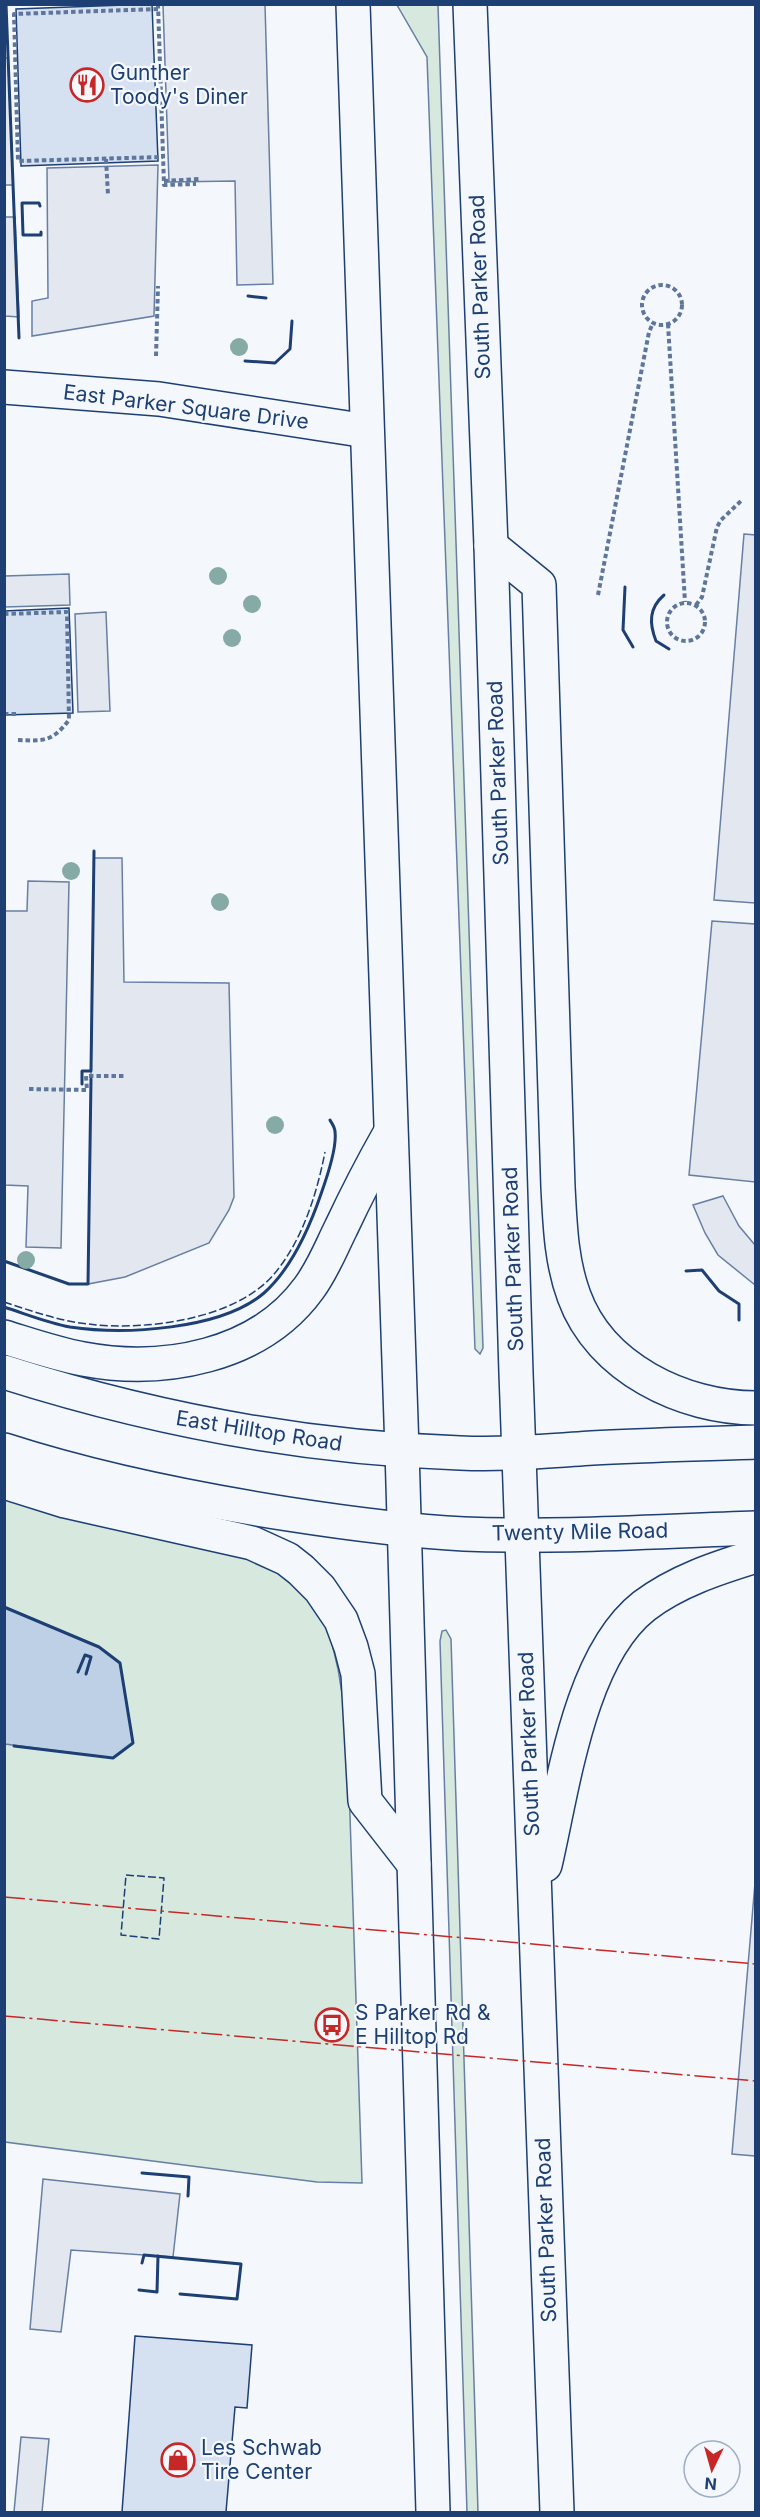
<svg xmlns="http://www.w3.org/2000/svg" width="760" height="2517" font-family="Inter,sans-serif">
  <rect width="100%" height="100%" fill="#f4f7fb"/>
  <g fill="#d7e8df" stroke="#687fa3" stroke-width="1.5">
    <path d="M397,5H438L483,1348L480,1354L475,1349L427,57Z"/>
    <path d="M5,1492L225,1551L262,1564L293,1582L315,1607L329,1631L338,1669L347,1724L362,2183L317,2182L5,2142Z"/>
    <path d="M446,1630L451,1639L478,2512H467L440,1641L442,1631Z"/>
  </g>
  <g fill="#e3e8f0" stroke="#687fa3" stroke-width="1.5">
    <path d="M163,5H265L273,284L237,285L235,181L169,182Z"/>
    <path d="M4,58H8L13,185H5Z"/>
    <path d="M158,165L154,316L32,336V301L48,298L47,168Z"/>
    <path d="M5,217H15L19,317L5,316Z"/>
    <path d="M744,534L756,535L755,903L714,900Z"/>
    <path d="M69,574L70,605L5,607V576Z"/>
    <path d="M106,612L110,711L78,712L75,614Z"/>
    <path d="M94,858H122L124,982L229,983L234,1197L229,1210L209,1243L125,1277L88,1284Z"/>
    <path d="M28,881L69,882L61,1248L26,1247L28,1186L5,1185V911H27Z"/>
    <path d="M712,921L755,924V1182L689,1175Z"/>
    <path d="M723,1196L739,1226L755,1245V1285L718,1255L705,1233L693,1205Z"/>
    <path d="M755,1883L756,2156H755L732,2154Z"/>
    <path d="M43,2179L180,2194L173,2257L71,2250L61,2332L30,2329Z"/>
    <path d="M21,2437L49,2439L42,2512H14Z"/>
  </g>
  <path fill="#bed0e5" stroke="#687fa3" stroke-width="1.5" d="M5,1607L99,1647L120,1663L133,1743L113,1758L5,1744Z"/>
  <g fill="#d5e0f0" stroke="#1d3f73" stroke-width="1.5">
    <path d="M152,4L158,161L21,166L16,9Z"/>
    <path d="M69,608L73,713L4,715V611Z"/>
    <path d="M135,2336L252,2345L247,2408L235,2407L226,2512H122Z"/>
  </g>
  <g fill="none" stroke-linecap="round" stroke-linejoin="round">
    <defs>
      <path id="street" d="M4,387L159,399L367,431"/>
      <g id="secondary">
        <path d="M4,1372C152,1419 305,1448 460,1453C504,1455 548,1451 592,1448C646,1445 701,1444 756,1442"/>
        <path d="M4,1450C97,1480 192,1499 288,1514C346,1523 406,1531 464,1534C561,1538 659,1531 756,1528"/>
      </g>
      <g id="highway">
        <path d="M353,4L402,1450L433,2512"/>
        <path d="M470,4L491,546L516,1373L557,2512"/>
        <path d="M491,546L539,585L558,1187C560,1224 561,1261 574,1296C600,1368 683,1408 756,1408"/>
        <path d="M4,1337C30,1345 56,1354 83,1359C163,1374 259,1357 309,1288C323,1269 331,1248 341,1228C356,1196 372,1165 389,1135"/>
        <path d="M4,1482L65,1501L252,1543L287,1559L301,1570L320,1589L341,1620L351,1647L358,1674L365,1801L414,1864"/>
        <path d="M545,1865C563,1788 579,1657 644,1606C677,1581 717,1568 756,1556"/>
      </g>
    </defs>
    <use href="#street" stroke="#1d3f73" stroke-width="36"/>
    <use href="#secondary" stroke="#1d3f73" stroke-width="36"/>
    <use href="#highway" stroke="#1d3f73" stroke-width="36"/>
    <g stroke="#5e769c" stroke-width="4" stroke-dasharray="4.5 3" stroke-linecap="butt">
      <path d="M158,4L164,185L196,184"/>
      <path d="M158,9L14,14L18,161L163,157"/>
      <path d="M106,159L108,195"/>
      <path d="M164,181L199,179"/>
      <circle cx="662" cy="305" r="20"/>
      <path d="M668,324L685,602"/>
      <path d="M156,356L158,286"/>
      <path d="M598,595L649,332L653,323"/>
      <circle cx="686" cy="622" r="19"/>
      <path d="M696,605L702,597L717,527L721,520L742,500"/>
      <path d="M4,614L67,612L69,720C52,742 44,741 17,740"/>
      <path d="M4,714H16"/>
      <path d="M29,1089L87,1090L86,1076H124"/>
    </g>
    <use href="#street" stroke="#f4f7fb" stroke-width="33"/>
    <use href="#secondary" stroke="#f4f7fb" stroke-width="33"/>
    <use href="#highway" stroke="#f4f7fb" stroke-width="33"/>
    <g stroke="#1d3f73" stroke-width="1.5" stroke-dasharray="8 3" stroke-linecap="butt">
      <path d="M4,1302C32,1311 59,1321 88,1324C145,1331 236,1320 275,1273C303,1239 317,1193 325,1152"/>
      <path d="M126,1875L164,1878L159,1939L121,1935Z"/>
    </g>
    <g stroke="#1d3f73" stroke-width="3">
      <path d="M6,4L19,338"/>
      <path d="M40,206L39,203H22L23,235H41V232"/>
      <path d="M248,296L266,298"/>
      <path d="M245,361L275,363L290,349L292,321"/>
      <path d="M625,587L623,630L633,647"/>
      <path d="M664,595C649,608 649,623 656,641L669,649"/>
      <path d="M82,1084V1071H91L94,851"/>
      <path d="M4,1261L69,1284H88L91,1079"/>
      <path d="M686,1271L702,1270L719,1291L739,1304V1320"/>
      <path d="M4,1307C26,1314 48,1323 70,1327C124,1335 221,1330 264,1293C292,1268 309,1229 321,1194C326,1180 337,1147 335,1132C335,1127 332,1124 330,1120"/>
      <path d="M4,1607L99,1647L120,1663L133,1743L113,1758L14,1746"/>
      <path d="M78,1672L85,1655L91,1657L86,1674"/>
      <path d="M142,2173L189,2177L188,2196"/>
      <path d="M142,2263L144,2255L241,2264L237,2299L180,2294"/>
      <path d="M139,2290L157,2292L158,2256"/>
    </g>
    <g stroke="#c62828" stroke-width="1.5" stroke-dasharray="21 4.5 3 4.5" stroke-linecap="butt">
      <path d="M4,1897L756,1964"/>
      <path d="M4,2016L756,2081"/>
    </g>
  </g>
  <g fill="#86aba6">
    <circle cx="239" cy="347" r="9"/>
    <circle cx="218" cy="576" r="9"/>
    <circle cx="252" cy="604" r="9"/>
    <circle cx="232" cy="638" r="9"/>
    <circle cx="71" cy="871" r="9"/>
    <circle cx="220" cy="902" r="9"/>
    <circle cx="275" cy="1125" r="9"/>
    <circle cx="26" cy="1260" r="9"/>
  </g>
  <defs>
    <symbol id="restaurant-ring" viewBox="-11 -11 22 22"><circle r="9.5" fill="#f4f7fb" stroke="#c62828" stroke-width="1.5"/><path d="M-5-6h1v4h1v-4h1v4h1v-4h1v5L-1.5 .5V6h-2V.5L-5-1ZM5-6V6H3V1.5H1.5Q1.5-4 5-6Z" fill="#c62828"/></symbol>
    <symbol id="bus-ring" viewBox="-11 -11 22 22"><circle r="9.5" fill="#f4f7fb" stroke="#c62828" stroke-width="1.5"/><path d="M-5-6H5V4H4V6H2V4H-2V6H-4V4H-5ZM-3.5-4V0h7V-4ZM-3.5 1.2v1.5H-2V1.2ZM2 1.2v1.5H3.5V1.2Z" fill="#c62828"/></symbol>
    <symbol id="shop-ring" viewBox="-11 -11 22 22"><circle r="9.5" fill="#f4f7fb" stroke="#c62828" stroke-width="1.5"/><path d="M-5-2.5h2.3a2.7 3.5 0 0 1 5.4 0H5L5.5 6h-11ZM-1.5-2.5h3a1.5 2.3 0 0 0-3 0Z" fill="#c62828"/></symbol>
  </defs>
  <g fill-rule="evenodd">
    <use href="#restaurant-ring" x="68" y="66" width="38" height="38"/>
    <use href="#bus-ring" x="313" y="2006" width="38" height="38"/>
    <use href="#shop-ring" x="159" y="2441" width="38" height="38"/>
  </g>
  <g text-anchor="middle" stroke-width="4.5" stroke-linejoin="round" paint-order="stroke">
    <g font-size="21" fill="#1d3f73" stroke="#f4f7fb" text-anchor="start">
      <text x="110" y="80">Gunther<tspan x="110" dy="24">Toody's Diner</tspan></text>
      <text x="355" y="2020">S Parker Rd &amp;<tspan x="355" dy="24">E Hilltop Rd</tspan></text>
      <text x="201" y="2455">Les Schwab<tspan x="201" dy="24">Tire Center</tspan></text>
    </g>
    <g font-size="21" fill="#1d3f73" stroke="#f4f7fb">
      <text transform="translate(480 287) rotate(-92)" y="7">South Parker Road</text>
      <text transform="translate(186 407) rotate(7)" y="7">East Parker Square Drive</text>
      <text transform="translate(498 773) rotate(-92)" y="7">South Parker Road</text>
      <text transform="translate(513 1259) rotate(-92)" y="7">South Parker Road</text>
      <text transform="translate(259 1431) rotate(9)" y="7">East Hilltop Road</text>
      <text transform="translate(580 1532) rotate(-1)" y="7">Twenty Mile Road</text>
      <text transform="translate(529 1744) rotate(-92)" y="7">South Parker Road</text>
      <text transform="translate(546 2230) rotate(-92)" y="7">South Parker Road</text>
    </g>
  </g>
  <rect width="760" height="2517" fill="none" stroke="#1d3f73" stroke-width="12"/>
  <g transform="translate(712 2469) rotate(185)"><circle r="28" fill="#f4f7fb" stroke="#9eadc5" stroke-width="1.5"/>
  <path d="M0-4.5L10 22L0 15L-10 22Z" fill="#c62828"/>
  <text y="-9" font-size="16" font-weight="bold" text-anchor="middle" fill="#1d3f73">N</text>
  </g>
</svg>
